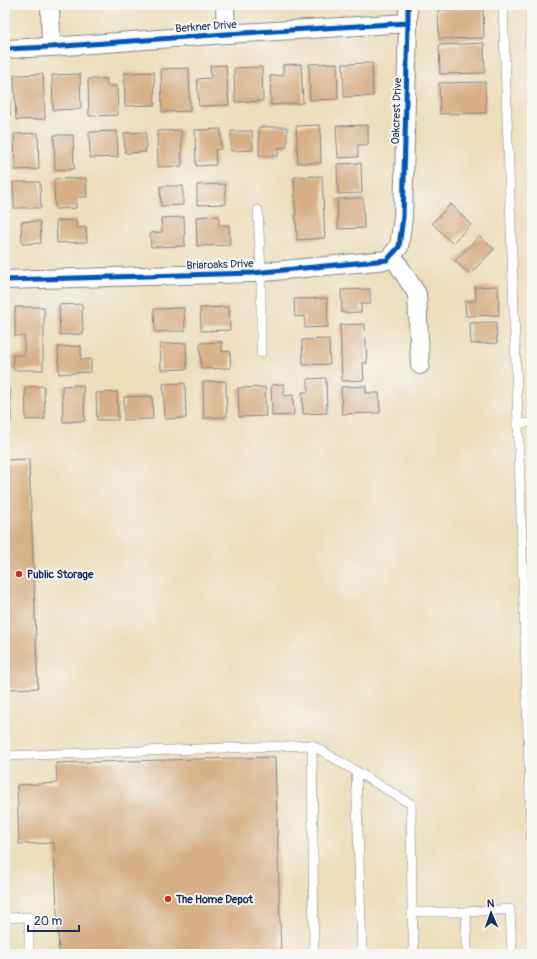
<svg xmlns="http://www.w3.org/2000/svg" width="537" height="959" font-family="Pangolin,sans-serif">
  <rect width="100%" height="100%" fill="#f6f6f2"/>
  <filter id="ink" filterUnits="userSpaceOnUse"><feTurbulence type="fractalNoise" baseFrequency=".025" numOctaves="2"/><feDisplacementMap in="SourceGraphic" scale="8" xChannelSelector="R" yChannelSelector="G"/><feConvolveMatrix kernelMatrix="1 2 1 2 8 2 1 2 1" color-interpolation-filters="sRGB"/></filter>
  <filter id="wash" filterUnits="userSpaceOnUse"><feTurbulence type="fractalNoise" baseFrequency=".012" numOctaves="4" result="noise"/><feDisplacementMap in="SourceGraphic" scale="16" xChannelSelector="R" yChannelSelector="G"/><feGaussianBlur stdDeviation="0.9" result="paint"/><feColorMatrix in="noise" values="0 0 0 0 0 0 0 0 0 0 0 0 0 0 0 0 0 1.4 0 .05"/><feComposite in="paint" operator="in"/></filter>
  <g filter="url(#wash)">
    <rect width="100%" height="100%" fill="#eddebc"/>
    <g id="blocks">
      <g fill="#d7b087">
        <path d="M81,5H123V7L81,8Z"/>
        <path d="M528,6H532V49H529Z"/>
        <path d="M483,8L484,38L439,39L438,10Z"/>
        <path d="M484,43L485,73L440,74L439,45Z"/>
        <path d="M337,63L338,99L310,100L309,64Z"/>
        <path d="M372,63L373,96L344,97L343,64Z"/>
        <path d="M301,64L303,103L271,105L270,76L283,75V65Z"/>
        <path d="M226,65L229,105L199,106L197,79L211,78L210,66Z"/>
        <path d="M262,67L263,101L235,102L234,68Z"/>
        <path d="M189,68L190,111L162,112L161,69Z"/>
        <path d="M154,72L155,105L125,106L124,73Z"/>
        <path d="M43,74L45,119L16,120L14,75Z"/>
        <path d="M80,74L81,109L53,110L52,75Z"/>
        <path d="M5,75H9L10,115H5Z"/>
        <path d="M88,79H107V86H117L118,115L89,116Z"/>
        <path d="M485,82L486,113L440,114L439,83Z"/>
        <path d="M320,125L321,163H298L296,126Z"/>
        <path d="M368,125V145H358V157L338,158L336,126Z"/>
        <path d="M259,127H287V147L278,148V156H259Z"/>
        <path d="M221,129V149L215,150L216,165L196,166L195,130Z"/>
        <path d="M181,130L182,166L158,167L157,131Z"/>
        <path d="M117,131L118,157L90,158L89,132Z"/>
        <path d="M231,131H252L253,150L231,151Z"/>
        <path d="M146,132V152L125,153L124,133Z"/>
        <path d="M38,133L39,169L15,170L14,134Z"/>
        <path d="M54,135H73L74,169L55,170Z"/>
        <path d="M361,163L362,193L338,194L337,164Z"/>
        <path d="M322,176L325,238L297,240L294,177Z"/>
        <path d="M86,178L87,197H76V208L55,209L54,179Z"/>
        <path d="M13,182H40L41,208H14Z"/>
        <path d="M225,184L226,204L197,205V185Z"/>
        <path d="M160,186H183V205L161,206Z"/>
        <path d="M363,198L364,228L338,229L337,199Z"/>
        <path d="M451,204L471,225L452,243L432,223Z"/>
        <path d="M219,216V225H229L230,245L197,246L196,217Z"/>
        <path d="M184,217L185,246L151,247L150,233L162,232L161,218Z"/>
        <path d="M76,220L77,228L86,227L87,242L57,243L56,221Z"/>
        <path d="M40,221L41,243L22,244L21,222Z"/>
        <path d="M479,236L494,249L470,274L455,261Z"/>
        <path d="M532,260V276L527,262Z"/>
        <path d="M498,286L499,315L466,316L465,301H476L475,287Z"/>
        <path d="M370,289V304H361V312L342,313L341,290Z"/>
        <path d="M327,298L328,327L305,328V316L295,317L294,299Z"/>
        <path d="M82,304L83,334L60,335L59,305Z"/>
        <path d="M15,307H44V337H43V370H13V355H24V336H15Z"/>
        <path d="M229,307L230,330L201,331L200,308Z"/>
        <path d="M184,308L185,331L155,332L154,309Z"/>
        <path d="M496,322L497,343L471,344L470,323Z"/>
        <path d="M365,324L367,363H363L364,380L342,381L340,325Z"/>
        <path d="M329,339L330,364L303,365L302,340Z"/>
        <path d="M222,342V352L230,351L231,368L201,369L200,343Z"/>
        <path d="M186,343L187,369L161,370L160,344Z"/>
        <path d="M81,346V360L91,359V372L59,374L58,347Z"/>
        <path d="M326,378L327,413L303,414L302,392H308V379Z"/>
        <path d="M226,381L227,417L204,418L203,382Z"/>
        <path d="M185,383L186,418L165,419L163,384Z"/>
        <path d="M284,384V396L293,395L294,415L272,416L271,385Z"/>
        <path d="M83,385L85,421L63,422L62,386Z"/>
        <path d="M44,386L45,419L26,420L25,387Z"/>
        <path d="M366,386V393H379L380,413L342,414L341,387Z"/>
        <path d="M265,387L266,416L239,417L238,388Z"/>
        <path d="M5,390H10L11,421H5Z"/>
        <path d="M117,392L118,420H97L96,393Z"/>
        <path d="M152,396L153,419L124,420V397Z"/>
        <path d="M29,459L38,688L5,689V460Z"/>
        <path d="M275,757L281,954H59L54,843L19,844L17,785L57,783L56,763Z"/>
      </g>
    </g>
  </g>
  <g filter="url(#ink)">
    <use href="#blocks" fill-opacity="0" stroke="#84868d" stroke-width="1"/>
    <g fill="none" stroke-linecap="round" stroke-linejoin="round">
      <defs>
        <g id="service">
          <path d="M503,5L518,423L532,855"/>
          <path d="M258,210L261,272V353"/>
          <path d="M518,423H532"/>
          <path d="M312,745L314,954"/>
          <path d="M5,756L312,745L411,804L412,912"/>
          <path d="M356,771L362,954"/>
          <path d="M5,918L29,917V954"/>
          <path d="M414,954L412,912H466"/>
          <path d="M467,954L466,912L510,909L512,954"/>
        </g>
        <g id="minor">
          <path d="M50,5L51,47"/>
          <path d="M225,5L226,34"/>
          <path d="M5,49L51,47L226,34L408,23"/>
          <path d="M392,255L417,294L420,365"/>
          <path d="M5,280L253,273L387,260L399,247L403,217L408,23V5"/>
        </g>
      </defs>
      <use href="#service" stroke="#84868d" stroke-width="10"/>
      <use href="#minor" stroke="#84868d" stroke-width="20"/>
      <use href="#service" stroke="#fff" stroke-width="9"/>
      <use href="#minor" stroke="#fff" stroke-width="18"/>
      <defs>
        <g id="cycleway">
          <path d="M5,49L51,47L226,34L408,23"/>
          <path d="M5,280L253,273L387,260L399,247L403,217L408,23V5"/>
        </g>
      </defs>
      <use href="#cycleway" stroke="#f6f6f2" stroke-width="8"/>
      <use href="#cycleway" stroke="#0057b8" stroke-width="5"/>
    </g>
  </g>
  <g fill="#c8321e" stroke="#f6f6f2" stroke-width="1.5">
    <circle cx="19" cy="574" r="4"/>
    <circle cx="168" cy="899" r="4"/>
  </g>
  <g text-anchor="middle" stroke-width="4" stroke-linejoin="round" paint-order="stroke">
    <g font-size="11" fill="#1b2f5e" stroke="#f6f6f2">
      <text transform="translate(206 26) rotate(-4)" y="4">Berkner Drive</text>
      <text transform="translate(396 111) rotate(-88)" y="4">Oakcrest Drive</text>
      <text transform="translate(220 264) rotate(-2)" y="4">Briaroaks Drive</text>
    </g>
    <g font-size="11" font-weight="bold" fill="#1b2f5e" stroke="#f6f6f2" text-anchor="start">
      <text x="27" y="578">Public Storage</text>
      <text x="176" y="903">The Home Depot</text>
    </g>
  </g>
  <rect width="537" height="959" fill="none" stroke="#f6f6f2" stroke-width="20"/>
  <g transform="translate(491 913) rotate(358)" stroke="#f6f6f2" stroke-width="3" paint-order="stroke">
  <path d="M0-3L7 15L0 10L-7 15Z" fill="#1b2f5e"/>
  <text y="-6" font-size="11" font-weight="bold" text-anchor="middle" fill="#1b2f5e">N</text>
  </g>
  <path d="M28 925v6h51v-6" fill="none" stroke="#1b2f5e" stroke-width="2"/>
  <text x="34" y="925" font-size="12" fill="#1b2f5e" stroke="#f6f6f2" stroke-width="3" paint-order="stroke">20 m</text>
</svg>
